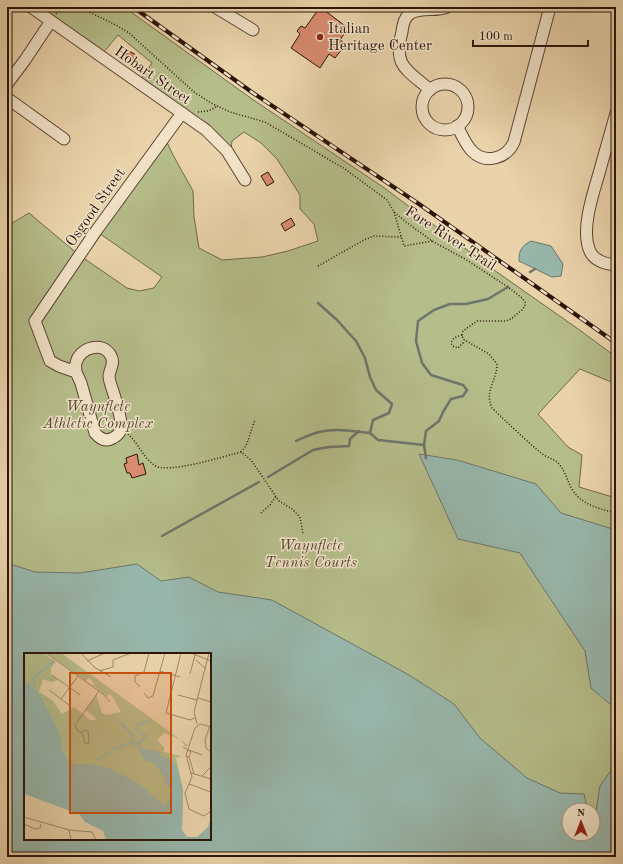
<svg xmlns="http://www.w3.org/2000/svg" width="623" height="864" font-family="'Old Standard TT',serif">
  <rect width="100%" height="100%" fill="#ead3ab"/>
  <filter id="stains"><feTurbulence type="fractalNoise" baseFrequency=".005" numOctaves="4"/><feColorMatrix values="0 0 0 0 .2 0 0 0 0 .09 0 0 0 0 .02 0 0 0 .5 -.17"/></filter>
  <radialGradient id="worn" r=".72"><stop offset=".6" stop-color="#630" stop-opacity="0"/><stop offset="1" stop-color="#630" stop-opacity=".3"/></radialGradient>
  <path fill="#b5bd8a" stroke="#70694a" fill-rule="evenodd" d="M38,7H124L252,99L383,187L494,270L581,331L616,357V384L580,369L538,414L568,447L582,455L579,487L616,498V857H414L210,654H25L7,652V226L29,213L79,255L127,288L139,291L154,288L162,277L96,231L164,136L173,155L193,191L194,217L199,248L222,260L262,257L288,251L318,241L314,224L300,209V195L277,159L261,143L244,132L232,141L231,150L141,79L152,63L118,35L103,53ZM569,810H593V834H569Z"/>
  <g fill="#98b7ac" stroke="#6c766b" fill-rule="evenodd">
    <path d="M531,241L551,246L563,264L561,276L552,277L519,261C519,251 521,246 531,241Z"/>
    <path d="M419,454L457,460L536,484L561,513L616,530V709L591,688L585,651L520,553L458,539Z"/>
    <path d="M7,563L35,572L80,573L137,564L161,581L189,577L218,592L272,600L409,675L454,704L480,738L527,778L560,793L584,794L588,810H569V834H593V811H596L600,786L616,763V857H24L7,851ZM25,654H210V839H25Z"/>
  </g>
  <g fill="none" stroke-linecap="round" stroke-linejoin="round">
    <g stroke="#6c766b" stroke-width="2.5">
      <path d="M530,272L535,269"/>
      <path d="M318,303L337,320L356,341L365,358L370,377L376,390L392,404L389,413L373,420L370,433L378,440L424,445"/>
      <path d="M296,441C303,438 311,434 319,432C336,428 354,431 370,433"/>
      <path d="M426,458L424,445L426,431L439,421L443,412L451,399L463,396L467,390L463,385L431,375L422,363L416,341L418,321L434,310L450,304H466L488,299L508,287"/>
      <path d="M268,477L313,450L329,447L349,446L350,439L359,431"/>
      <path d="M162,536L259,482"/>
    </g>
  </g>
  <g fill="#d88b6e" stroke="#2b1509">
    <path d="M320,7L348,28L340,40L346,44L335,58L329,54L320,68L291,48L300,34L297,31L301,26L305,28Z"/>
    <path d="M129,51L136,55L132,61L125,56Z"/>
    <path d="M268,172L274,182L267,186L261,176Z"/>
    <path d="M291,218L295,225L285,231L281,224Z"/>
    <path d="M137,454L139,465L143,463L146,474L132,478L130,473H127L124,464L127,463L126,458Z"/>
  </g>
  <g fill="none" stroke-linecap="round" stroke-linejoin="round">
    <defs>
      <g id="minor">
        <path d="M31,7L206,130L227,151L245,180"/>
        <path d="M215,7L253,30"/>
        <path d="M614,7H616"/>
        <circle cx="445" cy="107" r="23"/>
        <path d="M7,84L25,60L51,21"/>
        <path d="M430,90C406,69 393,66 402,32C403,25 404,17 411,13C423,7 436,12 447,7"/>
        <path d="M7,98L64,139"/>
        <path d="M616,113C611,132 605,151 600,170C594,191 581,227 589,249C593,261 605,264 616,265"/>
        <path d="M457,126C462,135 466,145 472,151C486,165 507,158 514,142L550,7"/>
        <path d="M76,372C76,369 75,365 76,363C79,348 103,340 111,356C115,364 110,368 109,376C109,378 110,382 111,385C114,395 123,420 121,429C120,433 117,436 113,438C106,442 100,439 95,433L81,383L76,372L59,366L50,361L35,321L96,231L182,113"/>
      </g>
    </defs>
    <use href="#minor" stroke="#5b4432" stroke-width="13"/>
    <g stroke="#2b1509" stroke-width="1.5" stroke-dasharray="1 2" stroke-linecap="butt">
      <path d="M79,7L116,25L129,33L194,92L211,103L230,112L265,122L345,169L387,200L394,212L406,222L432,241L465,259L508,287L522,298L525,302V306L522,310L511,319L506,321H477L463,331L462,335L463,339L489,354L497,364C497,381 484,390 492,408C508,423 524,439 541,453C547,458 555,459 559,464C566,472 567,481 572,489C581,505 600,509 616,513"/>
      <path d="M56,14L60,7"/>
      <path d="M198,112L208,111L218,106"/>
      <path d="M394,212L404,246L432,241"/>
      <path d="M318,266L364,240L374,236L401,237"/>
      <path d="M462,335C455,337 450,339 452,346L458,348L465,341"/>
      <path d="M128,434C138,443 143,457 154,465C166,475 225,456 241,452L251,460L279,501L292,509L300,517L303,533"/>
      <path d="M241,452L246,446L255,420"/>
      <path d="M261,513L270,505L276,496"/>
    </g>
    <use href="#minor" stroke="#f1e2c8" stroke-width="11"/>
    <defs>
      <path id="rail" d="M133,7L253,93L419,204L616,343"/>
    </defs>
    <use href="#rail" stroke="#2b1509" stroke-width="4"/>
    <use href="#rail" stroke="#f1e2c8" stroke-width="2.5" stroke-dasharray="8" stroke-linecap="butt"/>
  </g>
  <circle fill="#8f2418" stroke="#f1e2c8" stroke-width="1.5" cx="320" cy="37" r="4"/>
  <g text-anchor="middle" stroke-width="3" stroke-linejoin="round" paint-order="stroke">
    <g font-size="15" fill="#2b1509" stroke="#f1e2c8" text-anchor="start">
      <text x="328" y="33">Italian<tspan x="328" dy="17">Heritage Center</tspan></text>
    </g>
    <g font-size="15" fill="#2b1509" stroke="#f1e2c8">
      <text transform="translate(153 75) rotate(35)" y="5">Hobart Street</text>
      <text transform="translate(95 207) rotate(-55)" y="5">Osgood Street</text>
      <text transform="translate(451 238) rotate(33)" y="5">Fore River Trail</text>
    </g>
    <g font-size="15" font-style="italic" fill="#544730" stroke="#f1e2c8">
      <text x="98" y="411">Waynflete<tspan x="98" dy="17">Athletic Complex</tspan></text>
      <text x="311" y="550">Waynflete<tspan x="311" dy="17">Tennis Courts</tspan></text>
    </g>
  </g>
  <g transform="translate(24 653)">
    <rect width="187" height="187" fill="#ead3ab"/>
    <path d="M0,0H19L32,9L27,15V22L34,27L27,29L19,26L15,39L28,47L38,61L50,54L66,67H71L72,65L61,57L72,42L78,60L82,62L97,59L88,43L85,41L83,44L69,32L70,30L65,25L62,28L23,0H37L164,92L162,94L156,86L140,80L133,87L140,94V99L157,103L152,105L159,136L158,177L59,143L0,33Z" fill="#b5bd8a"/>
    <path d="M0,27L15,40L36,81L38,95L45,111H68L90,117L120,134L132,146L142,152L148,137L142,132L141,126L130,110L120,107L114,94L133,98L137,103L146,106L152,111L159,138L158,177L163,184H173L184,174L187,164V187H82L79,178L61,169L55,161L0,141Z" fill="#98b7ac"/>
    <path fill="none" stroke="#98b7ac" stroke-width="2" d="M12,37L9,25L30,8M97,69L110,85L106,90L115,92M115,95V90L122,83L114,79V72L128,66M89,97L104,90M72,107L88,98"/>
    <path fill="none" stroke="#9e876a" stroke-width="1" d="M22,0L79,41L86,49M57,0L70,14L87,24M157,0L142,60L166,67L171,65M167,0L187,8M172,7L182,16M63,8L81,0M75,18L89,14V7L107,0M136,18L156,24M166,21L171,2M28,22L56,42M116,34L111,29V23L120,19L125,0M25,37L45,52M120,40L124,45L129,43L141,0M154,42L173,47M174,45L187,49M37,46L54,23M187,70L181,87L182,95L187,99M173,71L170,59L185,0M187,74L176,71L171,75L162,102L168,124L161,140L165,156L180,163L187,158M58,80L60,77L64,78L65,91L61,90L58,80L54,78L51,72L75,38M159,94L167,99L165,104L162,103M165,97L178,102M165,104L170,121M167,120L187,126M178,123L187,114M165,131L187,139M0,164L45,177L47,187M0,171L11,176L16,175L17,171M45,177L68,179L72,187"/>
    <path fill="#cc4f0c" fill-opacity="0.15" stroke="#cc4f0c" stroke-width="2" d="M46,20H147V160H46Z"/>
    <rect width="187" height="187" fill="none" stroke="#2b1509" stroke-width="2"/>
  </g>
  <rect width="623" height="864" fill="none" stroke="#ead3ab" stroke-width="24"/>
  <rect x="8" y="8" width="607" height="848" fill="none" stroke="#2b1509" stroke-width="2"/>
  <rect x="12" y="12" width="599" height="840" fill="none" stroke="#2b1509"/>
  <g transform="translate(581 822)"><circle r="19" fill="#f1e2c8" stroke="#a2907c"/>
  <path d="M0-3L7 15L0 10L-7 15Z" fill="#8f2418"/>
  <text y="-6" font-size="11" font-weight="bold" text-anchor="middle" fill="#2b1509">N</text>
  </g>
  <path d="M473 40v6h115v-6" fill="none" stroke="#2b1509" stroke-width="2"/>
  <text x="479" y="40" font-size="12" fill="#2b1509" stroke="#f1e2c8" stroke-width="3" paint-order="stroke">100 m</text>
  <rect width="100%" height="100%" filter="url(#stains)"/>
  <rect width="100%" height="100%" fill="url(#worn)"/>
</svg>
